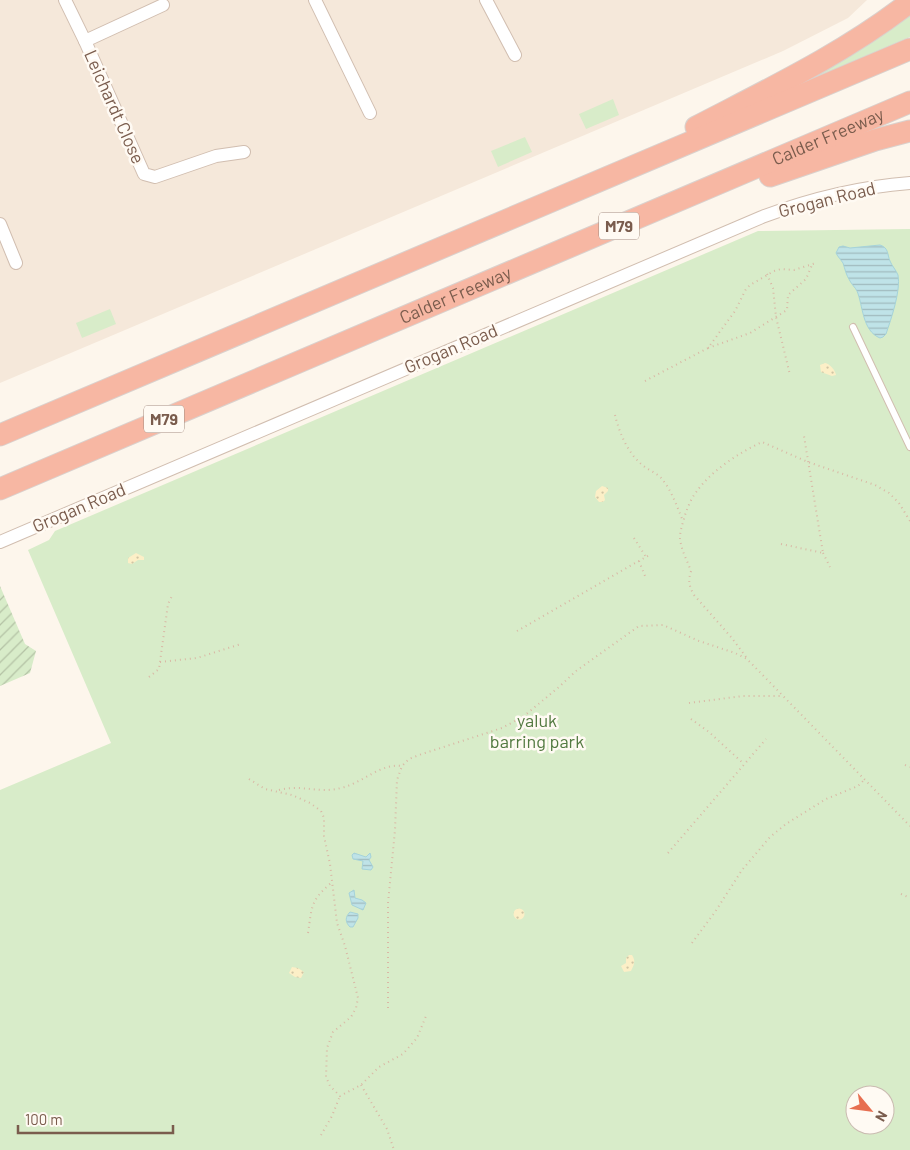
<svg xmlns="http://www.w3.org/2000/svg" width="910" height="1150" font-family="Barlow,sans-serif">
  <defs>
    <pattern id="sand-dots" width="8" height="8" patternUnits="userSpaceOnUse" patternTransform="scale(1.25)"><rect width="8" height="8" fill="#fcefc7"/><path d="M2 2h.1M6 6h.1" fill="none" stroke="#d1c5a4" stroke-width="1.8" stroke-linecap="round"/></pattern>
    <pattern id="garden-furrows" width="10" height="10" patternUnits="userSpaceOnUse" patternTransform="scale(1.25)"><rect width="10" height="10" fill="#d8ecc9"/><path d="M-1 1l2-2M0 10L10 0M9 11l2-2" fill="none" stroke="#b4c2a5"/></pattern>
    <pattern id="water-rules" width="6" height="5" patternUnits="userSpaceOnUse" patternTransform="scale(1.25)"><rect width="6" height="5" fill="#bfe3e8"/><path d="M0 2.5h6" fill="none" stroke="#a0bbbe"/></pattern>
  </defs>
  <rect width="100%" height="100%" fill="#fdf6ec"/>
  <path fill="#f5e8da" d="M0,0H867L848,18L783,51L0,383Z"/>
  <g fill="#d8ecc9" fill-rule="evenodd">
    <path d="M910,9V37L779,93Z"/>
    <path d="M613,99L619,115L586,129L579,114Z"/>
    <path d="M525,137L532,152L498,167L491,151Z"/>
    <path d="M910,229V1150H0V790L111,743L28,550L49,540L55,531L758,231ZM855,1095H885V1125H855Z"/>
    <path d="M110,309L116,324L82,338L76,323Z"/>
  </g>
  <g fill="url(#sand-dots)">
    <path d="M825,363C830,364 835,370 836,375L832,376L821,372L820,365Z"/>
    <path d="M602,486L608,488V491L604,495L605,500L603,502H599L595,497L596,491Z"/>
    <path d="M136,553L144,557V560H138L132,564L128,563V558Z"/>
    <circle cx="519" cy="914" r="5.5"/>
    <path d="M629,955H632C636,961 634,965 631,971L624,972L621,966L626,963V958Z"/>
    <path d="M292,967L298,968L304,972L301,978L295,977L289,973Z"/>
  </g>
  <path fill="url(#garden-furrows)" d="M0,586L25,644L36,651L30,673L0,686Z"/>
  <g fill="url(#water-rules)" stroke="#a5d3da">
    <path d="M880,245C889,248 887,254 890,261C892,266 896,270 898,275C901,291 891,319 886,334L883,337L880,338C862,331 863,305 857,291C855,287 852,285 850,281C846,275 845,269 843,263C841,260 838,257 836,253L839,247L843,246L850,248Z"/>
    <path d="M354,853L366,857L370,853L371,857L369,860L373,867L371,870L362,869L363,861L353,859L352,855Z"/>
    <path d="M354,890L355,898L362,900L366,903L363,910L352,905L349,893Z"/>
    <path d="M350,912L358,914V918L353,927H350C345,922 345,917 350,912Z"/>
  </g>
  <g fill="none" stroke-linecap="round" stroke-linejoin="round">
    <defs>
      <path id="lane" d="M853,327L910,447"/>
      <g id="street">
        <path d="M65,0L85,41L144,174L155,177L216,156L244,152"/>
        <path d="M315,0L370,113"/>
        <path d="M486,0L515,55"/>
        <path d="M85,41L163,5"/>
        <path d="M0,224L16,263"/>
        <path d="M0,542L762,217C810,199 858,187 910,183"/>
      </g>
      <g id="highway">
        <path d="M696,127C769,89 845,53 910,2"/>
        <path d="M770,176L875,140L910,131"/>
        <path d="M0,435L910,49"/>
        <path id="s1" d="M0,489L910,102"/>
      </g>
    </defs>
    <use href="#lane" stroke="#d1beb0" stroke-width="8"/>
    <use href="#street" stroke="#d1beb0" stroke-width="14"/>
    <use href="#highway" stroke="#dad1cd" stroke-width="23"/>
    <g stroke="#d9b8a5" stroke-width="2" stroke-dasharray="1 4" stroke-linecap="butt">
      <path d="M767,274L773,288L776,317L790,375"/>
      <path d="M708,348L750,333L787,310L788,295L806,279L812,265"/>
      <path d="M645,381L708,348L735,311L746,289L750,285L774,271L781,269L794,270L816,263"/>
      <path d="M615,415C619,432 627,451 640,463C647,470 656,472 662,479C672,491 677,507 683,521"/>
      <path d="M634,538L646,557"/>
      <path d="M781,544L823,553L804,436"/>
      <path d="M823,553L830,567"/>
      <path d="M639,561L645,576"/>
      <path d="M517,631L651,554"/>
      <path d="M746,657L731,637L694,595C689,586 688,581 691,571C687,560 681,550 680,538C680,530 683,523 685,515C688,507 691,498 697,491C711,471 740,452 762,442L808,462L875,485L889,493L899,503L910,521"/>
      <path d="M160,662L197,658L241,644"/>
      <path d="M149,677L159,669L168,604L173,594"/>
      <path d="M689,703L743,696H783"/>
      <path d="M691,719L709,732L744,764"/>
      <path d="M905,765L910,767"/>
      <path d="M249,779L265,789L292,795L310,803L321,811L324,818V836L330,864L337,923L345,946L358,998L356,1008L351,1017L333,1032L327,1048L326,1077L330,1086L340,1096L361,1085L379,1067L403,1054L417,1038L426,1016"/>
      <path d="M279,790C302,784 319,794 341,788C363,783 380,763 402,766"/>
      <path d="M668,853L766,739"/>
      <path d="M901,894L910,898"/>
      <path d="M308,933C312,907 310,901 331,883"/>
      <path d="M692,943L715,912L742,870L770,837L786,824L826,799L858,786L865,779"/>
      <path d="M388,1008V903L395,830L397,780L402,766L409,759L419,755L502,728L524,716L559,687L576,671L639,626L663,625L699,641L735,653L747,659L910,826"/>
      <path d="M361,1085L387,1129L394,1150"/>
      <path d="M321,1135L332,1116L340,1096"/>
    </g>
    <use href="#lane" stroke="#fff" stroke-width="6"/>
    <use href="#street" stroke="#fff" stroke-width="12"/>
    <use href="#highway" stroke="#f7b7a3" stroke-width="21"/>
  </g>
  <g text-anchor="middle" stroke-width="5" stroke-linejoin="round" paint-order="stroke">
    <g fill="#fffaf3" stroke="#a28b7f" stroke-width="1">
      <rect x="599" y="212.5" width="40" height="27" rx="4"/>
      <rect x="144" y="405.5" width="40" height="27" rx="4"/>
    </g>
    <g font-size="16" font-weight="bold" fill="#7a5c4d">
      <text x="619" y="232">M79</text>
      <text x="164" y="425">M79</text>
    </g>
    <g font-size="18" fill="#7a5c4d" stroke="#fffaf3">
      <text transform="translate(114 107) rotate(66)" y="6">Leichardt Close</text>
      <text dy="6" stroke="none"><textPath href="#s1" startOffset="900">Calder Freeway</textPath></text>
      <text transform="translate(827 200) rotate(-14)" y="6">Grogan Road</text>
      <text dy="6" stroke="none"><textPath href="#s1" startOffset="495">Calder Freeway</textPath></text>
      <text transform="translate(451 349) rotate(-23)" y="6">Grogan Road</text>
      <text transform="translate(79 508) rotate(-23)" y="6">Grogan Road</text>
    </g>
    <g font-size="18" fill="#537a41" stroke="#fffaf3">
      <text x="537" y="727">yaluk<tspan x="537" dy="21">barring park</tspan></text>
    </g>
  </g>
  <g transform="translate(870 1110) rotate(119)"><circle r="24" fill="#fffaf3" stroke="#cabbb1"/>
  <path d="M0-4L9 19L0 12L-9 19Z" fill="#e76f51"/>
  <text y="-8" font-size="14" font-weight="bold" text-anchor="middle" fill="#7a5c4d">N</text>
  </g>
  <path d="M18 1125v8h155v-8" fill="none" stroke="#7a5c4d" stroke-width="2.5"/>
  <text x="25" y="1125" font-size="15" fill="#7a5c4d" stroke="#fffaf3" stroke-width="4" paint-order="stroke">100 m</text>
</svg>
